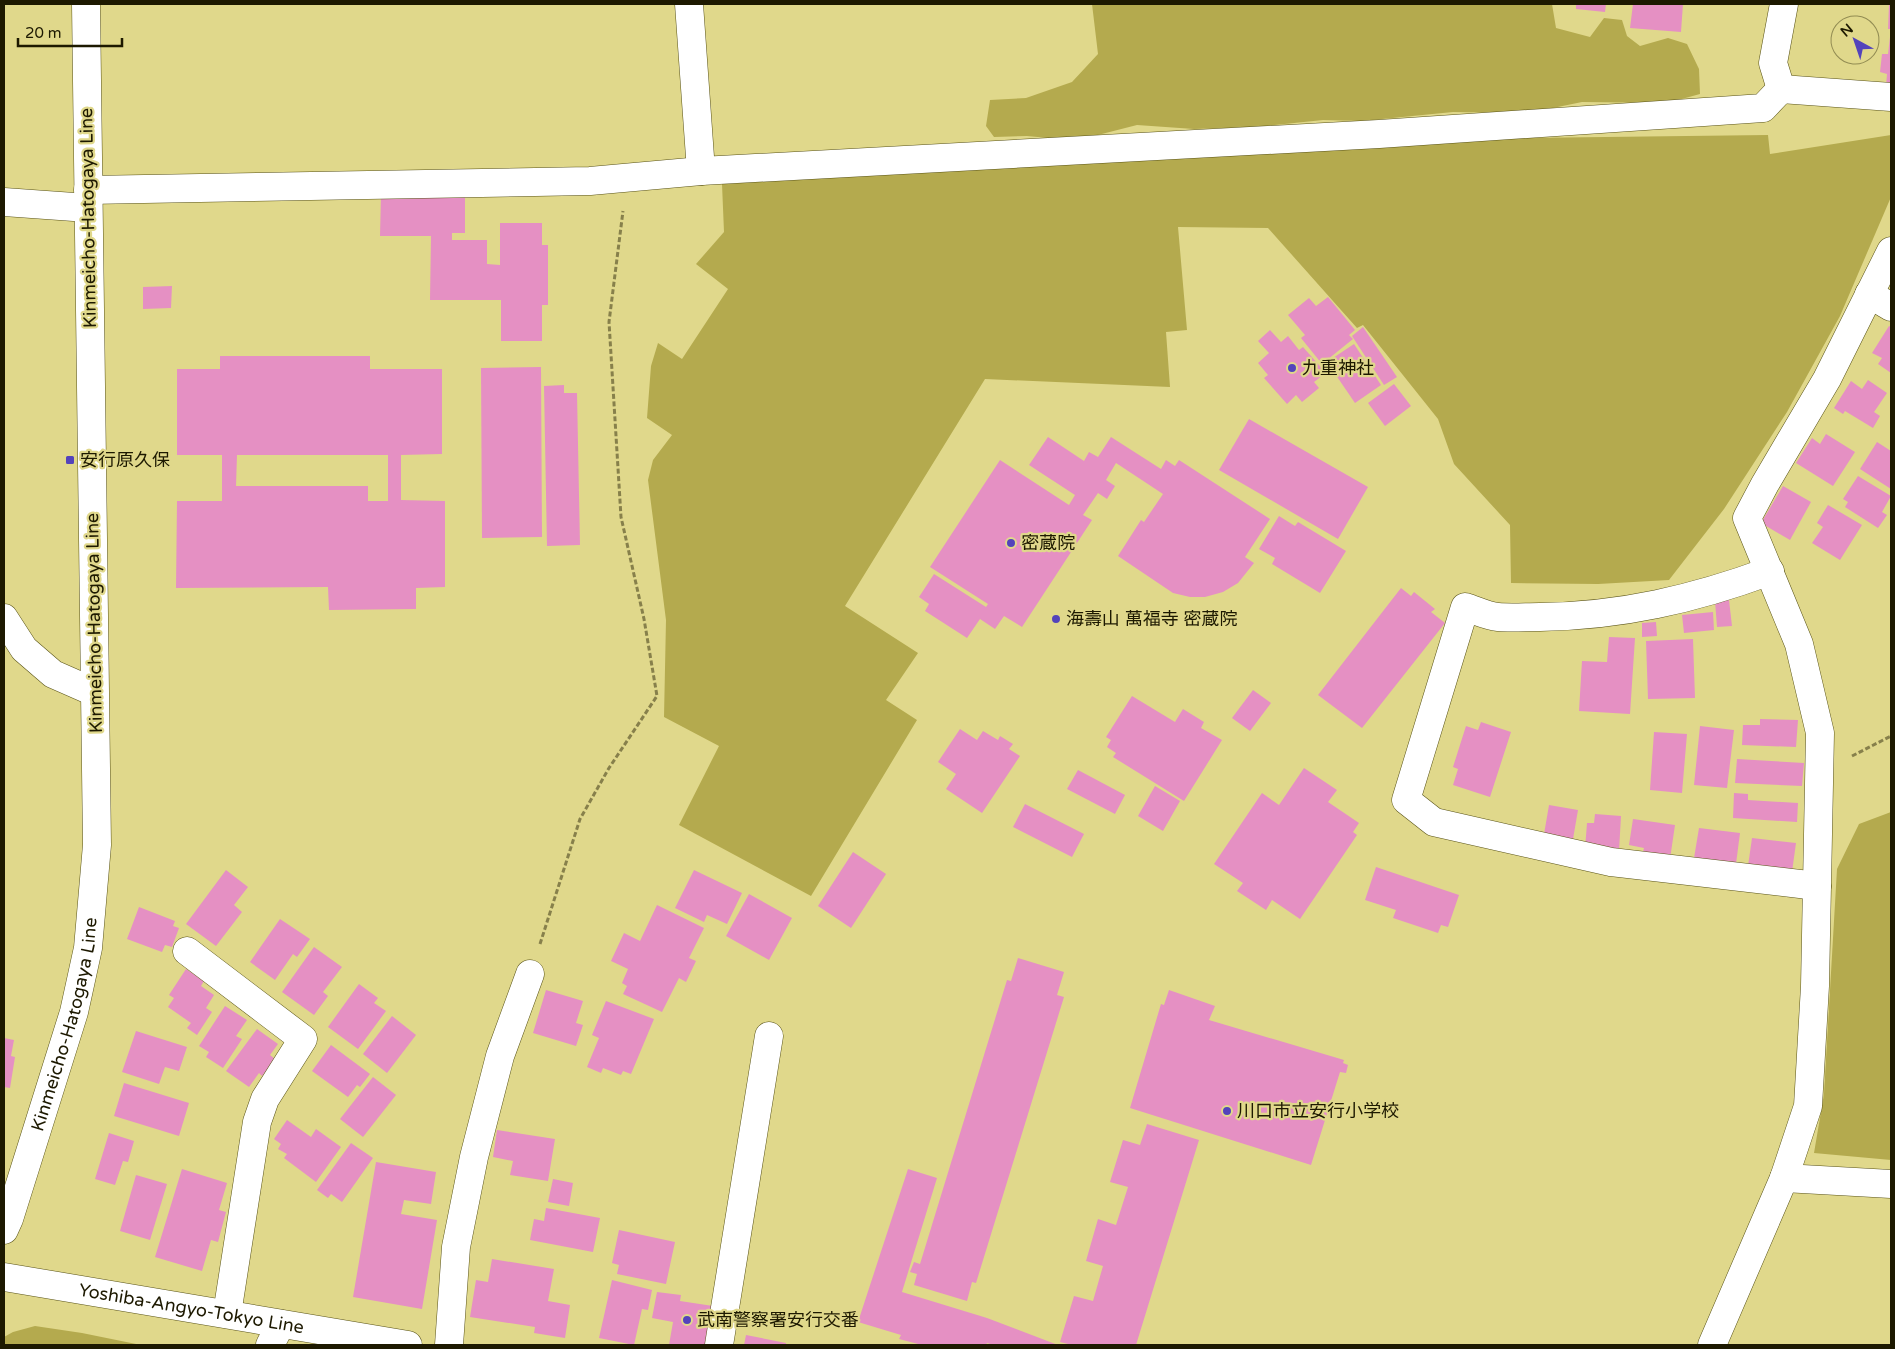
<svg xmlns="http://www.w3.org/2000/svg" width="1895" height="1349" font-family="'Varela Round','Noto Sans JP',sans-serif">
  <rect width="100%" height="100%" fill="#e0d88b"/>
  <g fill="#b4aa4e">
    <path d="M1092,4H1552L1556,28L1590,37L1604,18L1622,20L1627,36L1640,46L1668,38L1687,44L1699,69L1700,94L1667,103L1582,102L1548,109L1519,113L1453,112L1362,121L1323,120L1256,127L1194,129L1137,125L1090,137L1059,139L1027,136L994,137L986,126L990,100L1026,98L1072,82L1098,54Z"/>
    <path d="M1768,135L1770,154L1891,135V197L1840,316L1787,412L1724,509L1669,580L1598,584L1511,583L1510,525L1454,464L1438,419L1363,325L1357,328L1268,228L1178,227L1187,330L1166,332L1170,387L985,379L845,606L918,653L886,700L917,720L811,896L679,825L719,746L664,717L666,620L648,480L653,460L672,435L647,418L651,366L658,343L682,359L728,289L696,264L724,232L722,184L1011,166L1523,138Z"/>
    <path d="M1891,812V1160L1814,1153L1824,1094L1837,869L1859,824Z"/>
    <path d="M35,1326L82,1333L141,1345H4V1337L13,1332Z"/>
  </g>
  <g fill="#e590c3" fill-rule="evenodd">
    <path d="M1576,4H1606L1605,12L1576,9Z"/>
    <path d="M1633,4H1683L1681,32L1630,28Z"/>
    <path d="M1889,4H1891V29H1888Z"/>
    <path d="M1890,37H1891V86H1886L1887,74L1880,72L1882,54H1888Z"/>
    <path d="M381,194L465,195V233H452V240H487V264L500,265V223H542V245H548V305H542V341H501V300H430L431,236H380Z"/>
    <path d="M172,286L171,308L143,309V287Z"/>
    <path d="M1328,297L1355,330L1349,335L1353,339L1322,364L1301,338L1305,335L1288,315L1309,298L1316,306Z"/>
    <path d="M1889,326L1891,327V373L1878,364L1882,358L1872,353Z"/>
    <path d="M1363,327L1397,377L1384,385L1352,336Z"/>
    <path d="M1270,330L1281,342L1288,336L1299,350L1303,347L1326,373L1314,382L1319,388L1302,402L1296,395L1287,404L1264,378L1268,375L1258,363L1269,353L1258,341Z"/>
    <path d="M1354,344L1381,385L1355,403L1327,362Z"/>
    <path d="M220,356H370V369H442V454L401,455V500L445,501V587L416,588V609L329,610L328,587L176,588L177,501H222V455H177V369H220ZM237,455H388V501H368V486H236Z"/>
    <path d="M541,367L542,537L482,538L481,368Z"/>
    <path d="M1868,380L1887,393L1874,412L1880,416L1873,428L1845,411L1843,414L1834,408L1851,381L1862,389Z"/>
    <path d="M1394,384L1411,406L1385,426L1368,403Z"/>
    <path d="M564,385V393H577L580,545L547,546L544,386Z"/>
    <path d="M1249,419L1368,487L1338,539L1219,470Z"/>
    <path d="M1826,434L1855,452L1833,486L1796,463L1812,438L1820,444Z"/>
    <path d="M1048,437L1084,461L1089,452L1098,457L1111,437L1161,469L1166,460L1175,466L1179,460L1270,519L1245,557L1254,563L1238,583L1223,592L1205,597H1190L1173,593L1118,556L1141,520L1144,522L1163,494L1116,463L1106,480L1115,486L1107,499L1098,493L1083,515L1092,520L1022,627L1004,616L995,629L980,619L967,638L925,611L929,604L919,597L934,574L986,607L988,604L930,567L1000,460L1069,505L1075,495L1029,465Z"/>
    <path d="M1877,442L1891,451V489L1860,469Z"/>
    <path d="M1858,476L1891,496L1882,512L1887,515L1878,528L1845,507L1848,502L1843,499Z"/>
    <path d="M1783,486L1811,502L1790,540L1761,523Z"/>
    <path d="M1828,505L1862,525L1840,560L1812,543L1823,527L1817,523Z"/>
    <path d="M1279,516L1295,526L1298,522L1346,551L1320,593L1272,564L1275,558L1259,549Z"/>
    <path d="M1401,588L1411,596L1414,592L1435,609L1431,612L1445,623L1362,728L1318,695Z"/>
    <path d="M1729,600L1732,626L1717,627L1715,601Z"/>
    <path d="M1713,612L1714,630L1684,633L1682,615Z"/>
    <path d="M1656,622L1657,636L1642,637V623Z"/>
    <path d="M1609,637L1635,638L1630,714L1579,711L1582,661L1607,662Z"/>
    <path d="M1693,639L1695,698L1648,699L1646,641Z"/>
    <path d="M1253,690L1271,703L1250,731L1232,718Z"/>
    <path d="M1132,696L1175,722L1183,709L1204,722L1201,728L1222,740L1184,801L1113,757L1116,753L1107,747L1111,740L1106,737Z"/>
    <path d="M1760,719L1798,720L1796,747L1742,745L1743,725H1760Z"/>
    <path d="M1481,722L1511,732L1490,797L1453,785L1458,769L1453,767L1466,726L1478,730Z"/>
    <path d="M1700,726L1734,730L1727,788L1694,785Z"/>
    <path d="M960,729L977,740L983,731L998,740L1000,736L1013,744L1009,749L1020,756L982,813L946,789L956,774L938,762Z"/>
    <path d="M1654,732L1687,734L1682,793L1650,790Z"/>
    <path d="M1737,759L1804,763L1802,786L1735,783Z"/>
    <path d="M1304,768L1337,790L1328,802L1359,823L1353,832L1357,835L1300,919L1272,900L1266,910L1237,891L1243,883L1214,864L1262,793L1279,805Z"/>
    <path d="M1078,770L1125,795L1115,814L1067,789Z"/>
    <path d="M1155,786L1180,801L1163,831L1138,816Z"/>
    <path d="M1734,793L1748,794V800L1798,803L1797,822L1733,818Z"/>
    <path d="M1025,804L1084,834L1072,857L1013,827Z"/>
    <path d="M1549,805L1578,810L1572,845L1543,840Z"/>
    <path d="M1595,814L1621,816L1619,851L1585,849L1587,823H1594Z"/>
    <path d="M1633,819L1675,825L1670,859L1642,855L1644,848L1629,845Z"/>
    <path d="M1699,828L1740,833L1736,864L1694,858Z"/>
    <path d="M1752,838L1796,843L1792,872L1748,866Z"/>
    <path d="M853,852L886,874L851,928L818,906Z"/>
    <path d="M1376,867L1459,895L1448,927L1441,925L1438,933L1393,918L1396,910L1365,900Z"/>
    <path d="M226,870L248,887L234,905L242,912L216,946L186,924Z"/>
    <path d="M694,870L742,893L727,924L707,915L704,922L675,908Z"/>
    <path d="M749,894L792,918L769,960L726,936Z"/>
    <path d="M657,905L704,928L689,958L696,961L686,982L679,978L662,1012L623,994L627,986L622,983L628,969L611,961L624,933L640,941Z"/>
    <path d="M139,907L175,921L173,926L179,928L172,947L165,945L162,952L127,939Z"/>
    <path d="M280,919L310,939L297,957L293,954L275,980L250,962Z"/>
    <path d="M314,947L342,967L323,992L328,996L314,1015L282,992Z"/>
    <path d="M1018,958L1064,972L1057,995L1064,997L976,1283L972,1282L967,1301L914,1285L917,1274L910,1272L914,1262L920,1264L1007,980L1011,981Z"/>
    <path d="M186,969L204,981L201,986L214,995L206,1008L212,1012L197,1035L187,1028L191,1023L168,1007L174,998L169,995Z"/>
    <path d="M359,984L378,998L374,1003L386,1011L358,1049L328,1027Z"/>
    <path d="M546,990L583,1001L576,1023L583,1025L576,1046L533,1033Z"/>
    <path d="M1169,990L1215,1006L1209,1020L1344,1060L1343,1063L1348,1065L1346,1073L1340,1072L1311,1165L1130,1108L1161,1004L1164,1005Z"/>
    <path d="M606,1001L654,1019L631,1074L623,1071L621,1075L603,1068L601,1073L587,1067L599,1038L592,1035Z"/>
    <path d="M225,1006L247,1020L236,1036L242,1039L223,1068L206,1057L209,1052L199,1046Z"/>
    <path d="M392,1016L416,1035L387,1073L363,1054Z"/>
    <path d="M257,1029L278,1044L270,1055L275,1059L262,1076L259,1073L249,1087L226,1071Z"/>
    <path d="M136,1031L187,1047L179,1071L165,1067L159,1084L122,1072Z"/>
    <path d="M4,1038L14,1040L11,1056L15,1057L10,1088L4,1087Z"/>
    <path d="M331,1045L370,1074L360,1087L357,1085L348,1097L312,1071Z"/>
    <path d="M373,1077L396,1095L363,1137L340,1119Z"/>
    <path d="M124,1083L189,1103L179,1136L114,1116Z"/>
    <path d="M287,1120L311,1137L316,1129L341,1147L316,1182L284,1158L287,1154L278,1149L281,1144L274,1139Z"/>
    <path d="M1147,1124L1199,1140L1136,1345H1072L1060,1342L1074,1296L1093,1301L1103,1266L1086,1261L1098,1219L1116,1225L1128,1187L1110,1182L1123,1140L1140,1145Z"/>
    <path d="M497,1130L555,1139L548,1181L510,1175L513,1161L493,1157Z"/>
    <path d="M109,1133L134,1141L128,1162L123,1161L115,1185L95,1179Z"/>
    <path d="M351,1143L373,1158L342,1202L331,1194L328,1198L317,1190Z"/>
    <path d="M376,1162L436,1172L431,1204L404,1200L401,1214L437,1220L422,1309L353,1297Z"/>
    <path d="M182,1169L227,1183L219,1210L226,1212L218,1242L211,1240L202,1271L155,1257Z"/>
    <path d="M908,1169L937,1178L902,1292L987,1318L1058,1345H993L987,1343L986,1345H922L899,1339L901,1335L858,1322Z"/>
    <path d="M136,1175L167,1184L150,1240L120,1231Z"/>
    <path d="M553,1179L573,1183L569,1206L548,1202Z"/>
    <path d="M546,1208L600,1218L593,1252L530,1240L534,1219L544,1221Z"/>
    <path d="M619,1230L675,1242L666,1284L617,1274L619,1265L612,1263Z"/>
    <path d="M492,1259L554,1269L548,1301L570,1305L565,1338L534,1333L535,1327L470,1317L476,1280L488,1282Z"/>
    <path d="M612,1280L652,1290L648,1310L642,1309L634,1345L599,1338Z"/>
    <path d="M657,1292L681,1295L680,1301L713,1306L712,1345H669L673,1322L652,1318Z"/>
    <path d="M746,1335L786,1343V1345H744Z"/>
  </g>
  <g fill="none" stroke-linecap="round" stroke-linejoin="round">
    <defs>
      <g id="minor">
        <path d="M689,4L701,171L1379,134L1763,108L1781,89"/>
        <path d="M1784,4L1773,63L1781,89L1891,97"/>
        <path d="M88,190L590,181L701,171"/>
        <path d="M4,202L88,208"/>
        <path d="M1869,294L1891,307"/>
        <path d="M1770,571C1694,599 1621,616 1540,617C1526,617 1511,618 1498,617C1487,616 1475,610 1465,607L1406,800L1434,822L1611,862L1817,886"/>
        <path d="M4,618L24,649L53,674L94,692"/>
        <path d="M187,951L303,1039L265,1099L257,1122L227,1314"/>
        <path d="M1784,1178L1891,1184"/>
        <path d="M270,1345L281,1324"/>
        <path d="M449,1345L456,1247L474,1157L500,1056L530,974"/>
        <path d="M719,1345L769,1036"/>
        <path d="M1712,1345L1784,1178L1808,1106L1815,986L1820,733L1799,644L1747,518L1765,484L1827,379L1891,251"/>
      </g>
      <g id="major">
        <path id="s1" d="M4,1230L9,1219L74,1012L88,948L97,845L86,4"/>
        <path id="s2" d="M4,1277L408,1345"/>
      </g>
    </defs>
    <use href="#minor" stroke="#595317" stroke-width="29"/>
    <use href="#major" stroke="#595317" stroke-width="29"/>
    <g stroke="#87804b" stroke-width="3" stroke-dasharray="5 2.5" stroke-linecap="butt">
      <path d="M1852,756L1891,736"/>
      <path d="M540,944L580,819L609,768L657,696L644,619L621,517L609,322L623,211"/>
    </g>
    <use href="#minor" stroke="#fff" stroke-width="28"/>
    <use href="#major" stroke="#fff" stroke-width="28"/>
  </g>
  <g fill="#5343bb" stroke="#e0d88b" stroke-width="2">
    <circle cx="1292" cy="368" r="5"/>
    <rect x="65" y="455" width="10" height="10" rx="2.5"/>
    <circle cx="1011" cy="543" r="5"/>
    <circle cx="1056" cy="619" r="5"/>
    <circle cx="1227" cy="1111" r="5"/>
    <circle cx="687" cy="1320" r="5"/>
  </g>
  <g text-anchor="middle" stroke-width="4.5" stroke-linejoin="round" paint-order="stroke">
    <g font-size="18" fill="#1d1900" stroke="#e0d88b">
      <text transform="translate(88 218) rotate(-91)" y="6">Kinmeicho-Hatogaya Line</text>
      <text transform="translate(94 623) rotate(-91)" y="6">Kinmeicho-Hatogaya Line</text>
      <text dy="6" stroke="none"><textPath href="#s1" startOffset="215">Kinmeicho-Hatogaya Line</textPath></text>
      <text dy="6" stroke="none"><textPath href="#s2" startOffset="190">Yoshiba-Angyo-Tokyo Line</textPath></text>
    </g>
    <g font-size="18" fill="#1d1900" stroke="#e0d88b" text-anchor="start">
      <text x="1302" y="374">九重神社</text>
      <text x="80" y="466">安行原久保</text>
      <text x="1021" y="549">密蔵院</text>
      <text x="1066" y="625">海壽山 萬福寺 密蔵院</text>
      <text x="1237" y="1117">川口市立安行小学校</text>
      <text x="697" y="1326">武南警察署安行交番</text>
    </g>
  </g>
  <rect width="1895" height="1349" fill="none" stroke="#1d1900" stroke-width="10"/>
  <g transform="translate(1855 40) rotate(320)"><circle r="24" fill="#e0d88b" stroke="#928c53"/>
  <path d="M0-4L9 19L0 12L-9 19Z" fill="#5343bb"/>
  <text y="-8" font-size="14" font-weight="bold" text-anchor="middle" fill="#1d1900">N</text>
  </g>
  <path d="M18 38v8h104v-8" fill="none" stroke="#1d1900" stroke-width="2.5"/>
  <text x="25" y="38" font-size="15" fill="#1d1900" stroke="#e0d88b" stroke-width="4" paint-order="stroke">20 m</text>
</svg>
